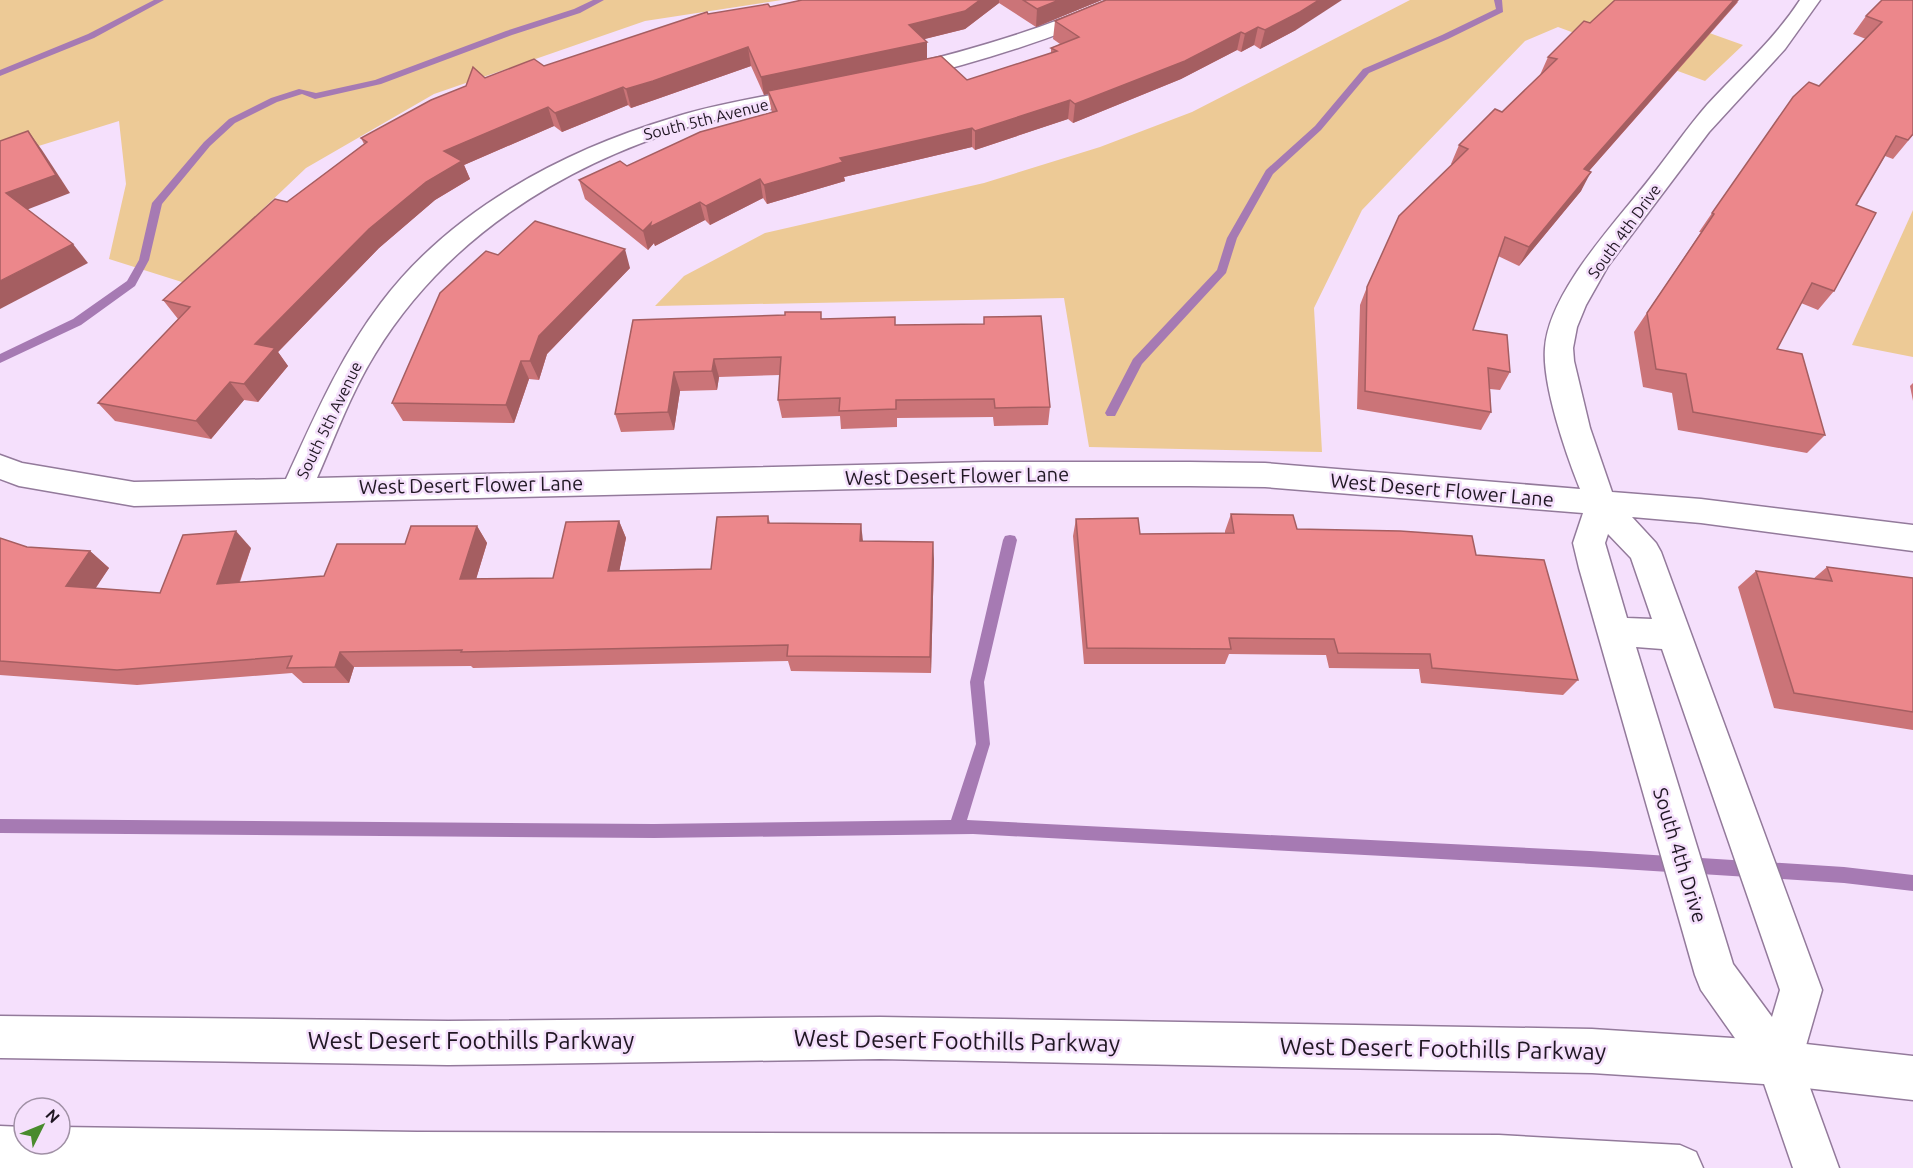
<svg xmlns="http://www.w3.org/2000/svg" width="1913" height="1168" font-family="Ubuntu,sans-serif">
  <rect width="100%" height="100%" fill="#f5e0fc"/>
  <g fill="#edca96">
    <path d="M0,0H782L645,21L434,94L306,168L185,283L109,259L126,184L119,121L0,158Z"/>
    <path d="M1410,0H1617L1743,45L1705,81L1558,27L1525,41L1362,210L1314,308L1322,452L1089,447L1064,298L655,306L684,276L765,233L984,183L1100,147L1192,112Z"/>
    <path d="M1913,210V357L1852,345Z"/>
  </g>
  <g fill="none" stroke-linecap="round" stroke-linejoin="round">
    <g fill="#a67ab3" fill-rule="evenodd">
      <path d="M154,0H164L94,38L0,76V70L88,34Z"/>
      <path d="M593,0H604L580,13L512,35L381,84L315,99L302,94L277,102L235,123L210,146L162,204L149,260L135,286L81,325L0,363V354L73,319L127,281L139,260L152,203L204,142L229,119L271,98L299,89L316,93L375,80L506,31L574,9Z"/>
      <path d="M1494,0H1502L1503,12L1448,39L1369,73L1321,130L1273,174L1237,238L1226,273L1142,364L1115,416H1107L1105,413L1133,359L1217,270L1227,238L1266,170L1315,126L1363,69L1442,35L1496,9Z"/>
      <path d="M1010,535L1015,536L1017,540L984,682L990,744L967,820L1590,851L1844,867L1913,875V891L1844,883L1590,867L973,834L654,838L0,833V819L654,824L951,820L976,744L970,682L1003,540L1005,536Z"/>
    </g>
    <defs>
      <g id="minor">
        <path d="M1108,0H1135L1132,4C1059,37 983,61 905,80L897,78L894,73L897,68C970,50 1040,30 1108,0Z"/>
        <path d="M1800,0H1820L1785,49L1709,132L1608,266L1586,305L1577,327L1573,348L1574,361L1590,428L1612,492L1701,499L1913,525V551L1701,523L1632,517L1656,543L1661,552L1822,990L1801,1063L1839,1168H1793L1761,1075L1701,990L1695,975L1579,568L1573,543L1583,513L1265,487L1190,486H984L134,506L19,486L0,479V455L22,463L134,482L286,479C314,418 340,357 381,303C451,210 562,151 672,118C718,103 767,97 814,86L822,88L825,93L822,98C778,109 732,114 688,127C561,166 445,239 375,354C351,393 335,437 317,478L984,462H1190L1265,463L1580,489C1566,454 1542,385 1545,348C1549,291 1617,221 1651,177C1670,153 1687,128 1707,105C1739,70 1774,40 1800,0ZM1608,534L1631,558L1652,619L1627,618L1605,543ZM1636,647L1662,649L1780,990L1772,1017L1733,964Z"/>
      </g>
      <g id="tertiary">
        <path d="M0,1016L448,1021L880,1017L1592,1029L1779,1041L1913,1056V1100L1779,1085L1592,1073L880,1059L448,1065L0,1058Z"/>
        <path d="M0,1126L24,1127V1144H60V1127L417,1132L1499,1135L1680,1145L1696,1152L1703,1168H0Z"/>
      </g>
    </defs>
    <use href="#minor" stroke="#937a9b" stroke-width="3"/>
    <use href="#tertiary" stroke="#937a9b" stroke-width="3"/>
    <use href="#minor" fill="#fff" fill-rule="evenodd"/>
    <use href="#tertiary" fill="#fff" fill-rule="evenodd"/>
  </g>
  <g fill="#cb7478">
    <path d="M802,0H1102L1036,27L999,3L965,29L924,39L927,59L967,80L1051,53V48L1060,44L1053,39L1055,21L1106,0L1296,30L1260,49L1254,45L1241,52L1237,50L1181,79L1073,123L1068,119L975,150L972,147L844,177L845,181L767,204L763,198L710,225L705,220L655,246L654,243L648,250L585,199L579,180L627,166L772,113L768,94L764,95L751,66L657,99L631,108L628,105L562,132L554,126L464,165L470,179L435,200L379,248L278,352L288,366L258,402L244,400L211,439L115,421L98,403L178,319L163,300L287,202L364,144L361,138L485,78L544,66L708,14L770,7Z"/>
    <path d="M1882,0L1913,135L1893,159L1885,156L1856,205L1834,291L1818,310L1801,303L1777,349L1825,435L1807,453L1678,430L1672,393L1643,387L1634,332L1701,232H1699L1712,213L1819,86L1866,39L1853,34L1866,16Z"/>
    <path d="M1738,2L1589,171L1581,191L1519,266L1498,256L1473,330L1510,372L1500,390L1490,389L1491,412L1481,430L1357,409L1360,305L1367,287L1452,164H1451L1459,145L1502,112L1540,75L1548,57L1590,23Z"/>
    <path d="M498,255L630,268L547,354L539,380L529,379L514,423L403,421L392,403Z"/>
    <path d="M822,319L896,325L1050,407L1048,425L994,426L993,417L897,418V427L841,429L840,416L782,418L778,400L780,375L719,377L717,390L680,391L674,430L621,432L615,414L633,320Z"/>
    <path d="M1913,383V401L1910,386Z"/>
    <path d="M1231,514L1297,529L1476,555L1578,680L1563,695L1421,683L1419,669L1329,668L1326,655L1229,654L1225,664H1084L1073,536L1076,519L1140,534L1225,533V531Z"/>
    <path d="M768,516L770,523L863,541L934,559L931,673L791,671L788,661L473,668L471,666L354,667L349,683H303L292,673L137,685L0,675V538L27,547L90,551L109,568L95,588L160,593L251,548L240,582L324,576L405,544L477,526L487,543L476,579L553,578L619,521L626,538L619,571L711,569Z"/>
    <path d="M1827,567L1913,578V730L1774,708L1738,587L1756,571L1813,579Z"/>
  </g>
  <g fill="#a55e61">
    <path d="M980,0H999V3L965,29L909,43V25Z"/>
    <path d="M1059,0H1102L1036,27L1037,9Z"/>
    <path d="M1319,0H1342L1296,30L1260,49L1265,30Z"/>
    <path d="M1734,0H1739L1574,188L1584,169Z"/>
    <path d="M1258,27L1254,45L1241,52L1245,34Z"/>
    <path d="M1241,32L1237,50L1181,79L1073,123L1075,104Z"/>
    <path d="M927,42V60L768,91V94L764,95L761,77Z"/>
    <path d="M748,47L751,66L657,99L631,108L626,89Z"/>
    <path d="M623,87L628,105L562,132L555,113Z"/>
    <path d="M1070,100L1068,119L975,150V131Z"/>
    <path d="M548,107L554,126L464,165L470,179L435,200L379,248L278,352L288,366L258,402L244,384L255,344L444,151Z"/>
    <path d="M972,128V147L844,177L845,181L767,204L764,185L840,158Z"/>
    <path d="M28,131L42,150L70,193L21,212L6,193Z"/>
    <path d="M1591,172L1581,191L1519,266L1529,247Z"/>
    <path d="M760,179L763,198L710,225L706,206Z"/>
    <path d="M700,202L705,220L655,246L654,243L648,250L643,231L651,223Z"/>
    <path d="M73,244L88,263L0,309V281Z"/>
    <path d="M625,249L630,268L547,354L539,380L530,361L539,336Z"/>
    <path d="M714,359L719,377L717,390L712,371Z"/>
    <path d="M521,361L529,379L514,423L506,405Z"/>
    <path d="M674,372L680,391L674,430L668,412Z"/>
    <path d="M230,382L244,400L211,439L196,421Z"/>
    <path d="M619,521L626,538L616,588L608,571Z"/>
    <path d="M861,524L863,541L862,558L860,541Z"/>
    <path d="M477,526L487,543L471,596L460,579Z"/>
    <path d="M236,531L251,548L233,600L217,584Z"/>
    <path d="M933,542L934,559L931,673L930,657Z"/>
    <path d="M90,551L109,568L86,603L66,586Z"/>
    <path d="M340,652L354,667L349,683L335,667Z"/>
  </g>
  <g fill="#ec878b" stroke="#a55e61" stroke-width="1.5">
    <path d="M802,0H980L965,11L909,25L927,42L761,77L748,47L653,81L626,89L623,87L555,113L548,107L444,151L462,161L426,182L369,229L255,344L275,348L244,384L230,382L196,421L98,403L190,307L163,300L275,199L287,202L367,142L361,138L431,100L466,86L473,67L485,78L534,59L544,66L707,12L708,14L768,4L770,7Z"/>
    <path d="M1023,0H1059L1037,9Z"/>
    <path d="M1106,0H1319L1300,12L1265,30L1258,27L1245,34L1241,32L1185,61L1075,104L1070,100L975,131L972,128L840,158L843,162L764,185L760,179L706,206L700,202L650,227L651,223L643,231L579,180L620,161L627,166L700,132L777,111L768,91L941,56L967,80L1057,51L1051,48L1079,37L1055,21Z"/>
    <path d="M1615,0H1734L1584,169L1591,172L1529,247L1505,237L1473,330L1507,335L1510,372L1488,368L1491,412L1365,391L1367,287L1399,216L1468,149L1459,145L1495,109L1502,112L1557,59L1548,57L1584,21L1590,23Z"/>
    <path d="M1882,0H1913V134L1908,140L1896,136L1856,205L1876,213L1834,291L1812,283L1777,349L1802,354L1825,435L1693,412L1686,374L1656,369L1647,313L1714,214L1712,213L1793,97L1809,82L1819,86L1882,22L1866,16Z"/>
    <path d="M28,131L56,175L6,193L73,244L0,281V141Z"/>
    <path d="M535,221L625,249L539,336L530,361H521L506,405L392,403L440,293L486,251L498,255Z"/>
    <path d="M785,312H821V319L895,317V325L984,324V317L1041,316L1050,407L995,408L994,399L896,400V409L839,411L840,398L778,400L781,357L714,359L712,371L674,372L668,412L615,414L633,320L785,315Z"/>
    <path d="M1231,514L1293,515L1297,529L1400,531L1472,536L1476,555L1544,560L1578,680L1432,668L1430,654L1338,653L1334,639L1229,638L1231,649L1087,648L1076,519L1138,518L1140,534L1234,533Z"/>
    <path d="M768,516V523L861,524L860,541L933,542L930,657L787,656L788,645L461,652L462,650L340,652L335,667L287,668L292,656L117,670L0,661V538L27,547L90,551L66,586L160,593L183,535L236,531L217,584L324,576L337,544H405L411,526H477L460,579L553,578L566,522L619,521L608,571L711,569L717,517Z"/>
    <path d="M1827,567L1913,578V712L1794,693L1756,571L1832,581Z"/>
  </g>
  <g text-anchor="middle" stroke-width="5" stroke-linejoin="round" paint-order="stroke">
    <g font-size="16" fill="#201723" stroke="#f5e0fc">
      <text transform="translate(706 119) rotate(-14)" y="6">South 5th Avenue</text>
      <text transform="translate(1624 231) rotate(-54)" y="6">South 4th Drive</text>
      <text transform="translate(329 420) rotate(-64)" y="6">South 5th Avenue</text>
    </g>
    <g font-size="20" fill="#201723" stroke="#f5e0fc">
      <text transform="translate(957 476) rotate(-1)" y="7">West Desert Flower Lane</text>
      <text transform="translate(471 485) rotate(-1)" y="7">West Desert Flower Lane</text>
      <text transform="translate(1442 490) rotate(5)" y="7">West Desert Flower Lane</text>
      <text transform="translate(1680 855) rotate(73)" y="7">South 4th Drive</text>
    </g>
    <g font-size="24" fill="#201723" stroke="#f5e0fc">
      <text x="471" y="1049">West Desert Foothills Parkway</text>
      <text transform="translate(957 1041) rotate(1)" y="8">West Desert Foothills Parkway</text>
      <text transform="translate(1443 1049) rotate(1)" y="8">West Desert Foothills Parkway</text>
    </g>
  </g>
  <g transform="translate(42 1126) rotate(47)"><circle r="28" fill="#f5e0fc" stroke="#a090a5" stroke-width="1.5"/>
  <path d="M0-4.5L10 22L0 15L-10 22Z" fill="#498b2e"/>
  <text y="-9" font-size="16" font-weight="bold" text-anchor="middle" fill="#201723">N</text>
  </g>
</svg>
